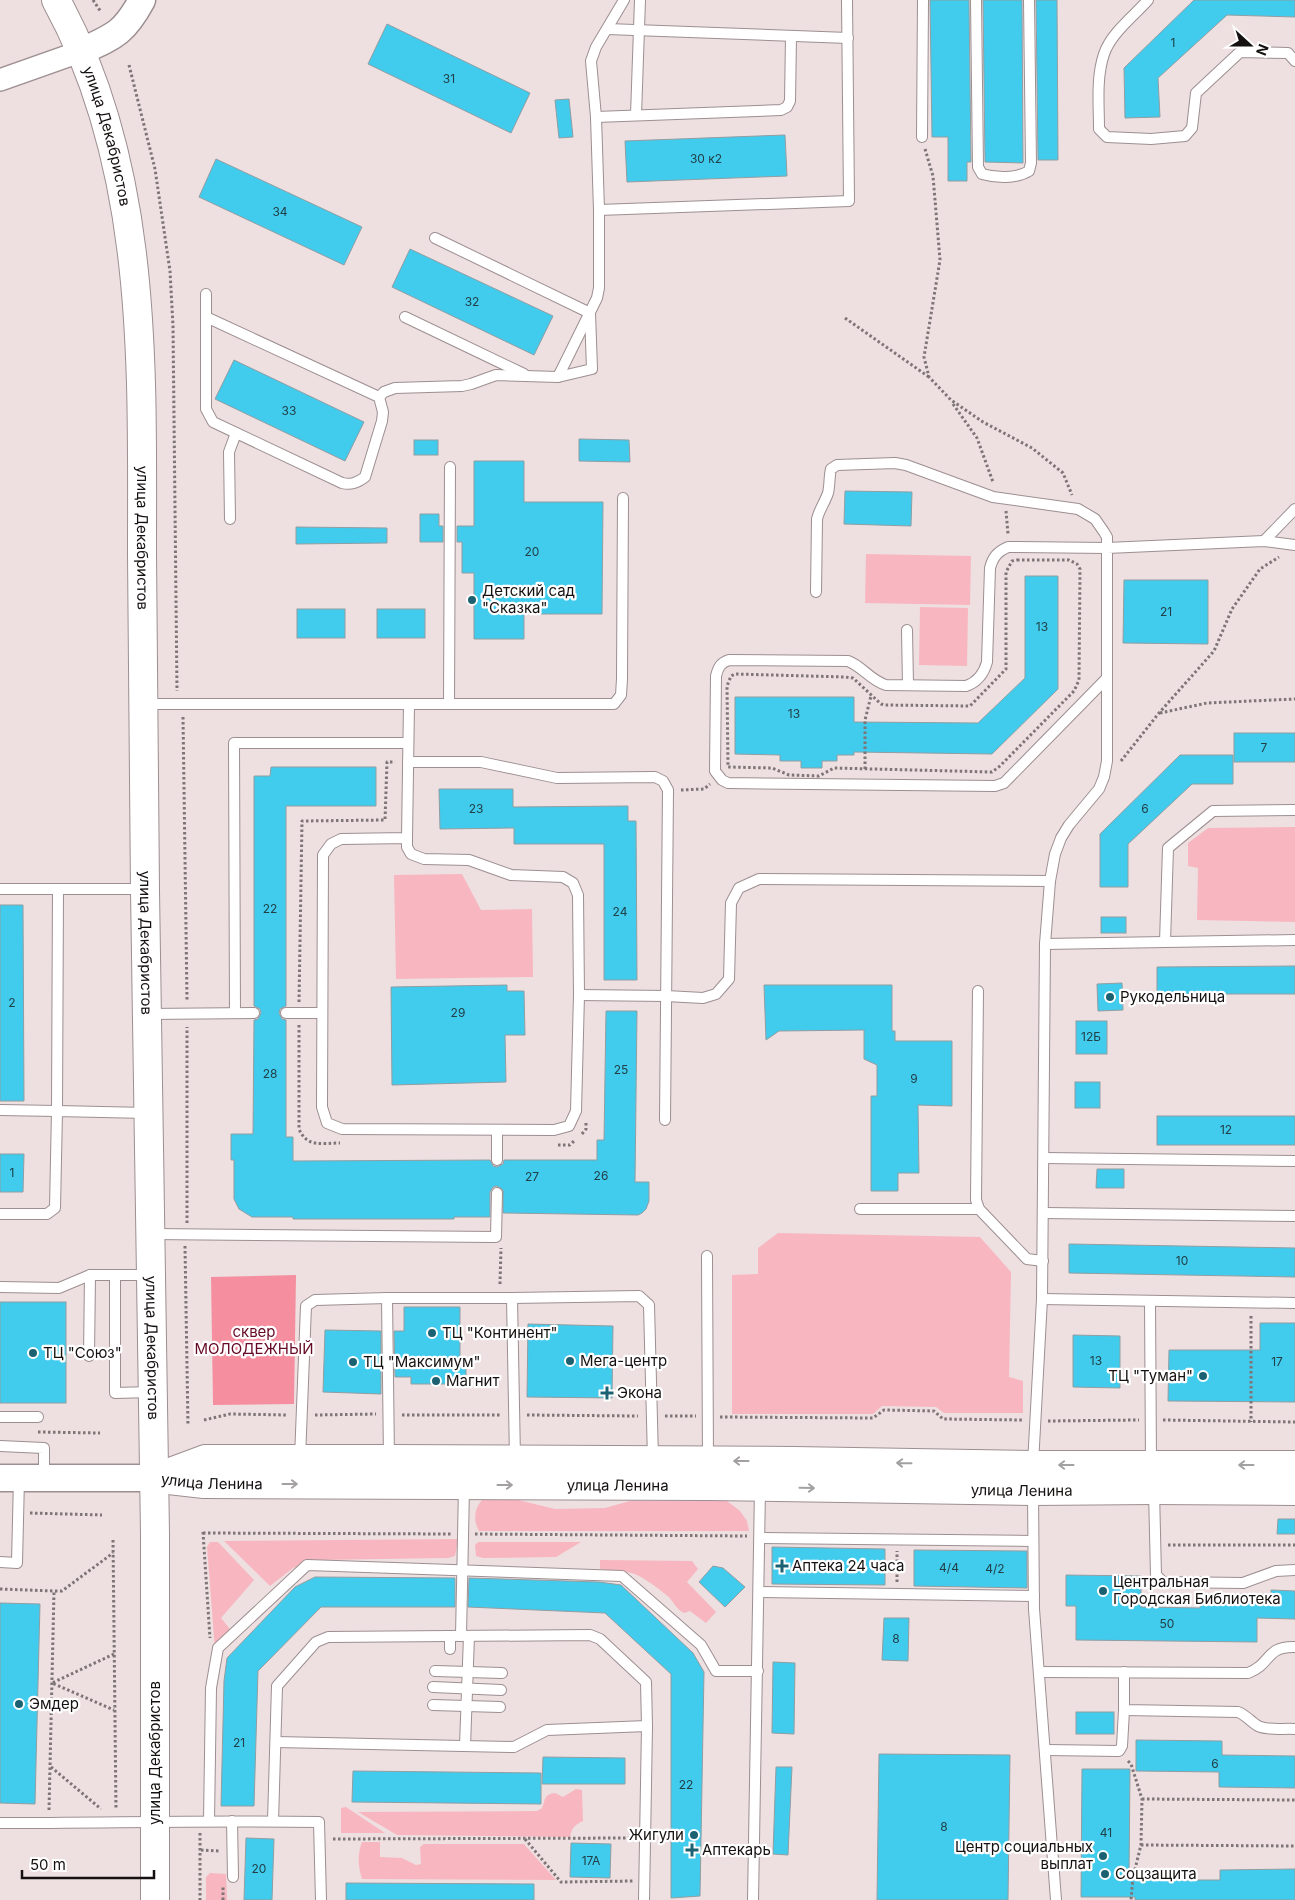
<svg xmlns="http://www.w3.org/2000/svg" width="1295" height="1900" font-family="Inter,sans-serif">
  <rect width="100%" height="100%" fill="#eedfe1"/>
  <g fill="#f8b7c0">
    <path d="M866,554L971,556L970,605L865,603Z"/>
    <path d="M920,607L968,608L967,666L919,665Z"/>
    <path d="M1295,827V922L1197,920L1198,868L1188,866V843L1208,828Z"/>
    <path d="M462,874L481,910L532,909L533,977L396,979L394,875Z"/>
    <path d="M778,1233L980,1237L1011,1272L1009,1377L1023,1381V1413H944L936,1407L882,1406L873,1414H732V1275L758,1274V1248Z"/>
    <path d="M487,1499H514L555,1509L605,1508L630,1501H727L740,1511L747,1521L749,1531H479C473,1521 474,1509 482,1500Z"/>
    <path d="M458,1539L455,1556L448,1558L315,1560L293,1568L270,1586L224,1541Z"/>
    <path d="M210,1542H218L254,1580L221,1618L230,1629L215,1650L207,1547Z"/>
    <path d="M478,1542H581L556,1557L483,1558L476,1556L475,1545Z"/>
    <path d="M600,1560L692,1561L698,1569L687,1582L716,1612L706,1623L690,1611L684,1613C675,1609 673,1599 665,1594C658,1588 639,1574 631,1573C621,1570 610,1571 600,1569Z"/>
    <path d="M576,1789L582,1790L583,1821C574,1825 572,1828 570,1837L397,1835L358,1812L537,1811L542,1808C546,1799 543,1795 555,1793L563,1797Z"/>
    <path d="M346,1807L385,1833H341V1808Z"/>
    <path d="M362,1842H380V1857L402,1858L416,1865L421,1864L420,1847L424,1844H524L556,1880L362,1879C358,1865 357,1856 362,1842Z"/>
    <path d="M210,1873L226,1874L227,1900H206V1877Z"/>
  </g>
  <path fill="#f58f9f" d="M296,1275L294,1404L213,1405L211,1277Z"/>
  <g fill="#41cbed" stroke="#909ea2">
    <path d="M930,0H969L971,162H967V181H948V137H932Z"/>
    <path d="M983,0H1022L1023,163L985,162Z"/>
    <path d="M1036,0H1057L1058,160H1038Z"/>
    <path d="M1194,0H1295V17L1227,15L1158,78L1160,117L1125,118L1124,68Z"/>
    <path d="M387,24L530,93L511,133L368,64Z"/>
    <path d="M569,99L573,137L559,138L555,100Z"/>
    <path d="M785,135L787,176L627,182L625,141Z"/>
    <path d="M216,159L362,227L344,265L199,197Z"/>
    <path d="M410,249L553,316L534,355L392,287Z"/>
    <path d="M234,360L364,422L345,461L215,399Z"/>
    <path d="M579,439L629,440L630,462L579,461Z"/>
    <rect x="414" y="440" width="24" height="15"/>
    <path d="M474,461H524V502H603L602,614H524V639H474V573H462V542H457V526H474Z"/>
    <path d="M845,491L912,492L911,526L844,524Z"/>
    <path d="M420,514H439V526H443V542H420Z"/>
    <path d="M296,527L387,528V543L296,544Z"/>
    <path d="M1025,576H1058V689L992,754L854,752V755H837V761H822V768H801V761H780V755L735,754V697H854V722L978,723L1025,678Z"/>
    <path d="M1124,580H1208V644L1123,643Z"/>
    <rect x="297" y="609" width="48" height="29"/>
    <rect x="377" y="609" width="48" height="29"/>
    <rect x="1234" y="733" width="61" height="29"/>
    <path d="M1180,755H1233V784H1192L1128,844V887H1100V834Z"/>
    <path d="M271,767H376V806H286V1006L280,1009L279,1013L282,1019L286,1020V1137H293V1161L490,1160L493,1166L497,1167L503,1164L504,1160H597V1140H604L606,1011H637L635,1182H649V1201L646,1209L642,1213L638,1215L503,1213V1190L497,1186L493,1187L490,1192V1217H454V1219H293V1217H252L239,1209L234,1199V1160H231V1134H253L254,1020L258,1019L261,1013L260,1009L254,1006V776H270Z"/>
    <path d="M439,789H513V807L628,806V821H636L637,980H604V844H514V828L440,829Z"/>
    <path d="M0,905H23L24,1101H0Z"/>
    <rect x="1101" y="917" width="25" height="16"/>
    <path d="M1295,966V994H1157V967Z"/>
    <path d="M1122,983L1123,1010L1098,1011L1097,984Z"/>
    <path d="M507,985V991H524L525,1035H505L506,1082L392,1085L391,987Z"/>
    <path d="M764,985H892V1031H895V1041H952V1106L918,1105L919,1173H898V1191H871V1096H877V1065L864,1059V1030L779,1031L766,1040Z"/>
    <rect x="1076" y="1021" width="31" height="33"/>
    <rect x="1075" y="1082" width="25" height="26"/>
    <rect x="1157" y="1116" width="138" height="29"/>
    <path d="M0,1154H24L23,1192H0Z"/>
    <path d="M1097,1169H1124V1188H1096Z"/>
    <path d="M1069,1244L1295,1248V1277L1069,1273Z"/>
    <rect x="0" y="1302" width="66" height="101"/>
    <path d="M404,1307H460V1359H466V1382H451V1384H411V1377H395L394,1331H404Z"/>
    <path d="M1260,1323H1295V1402L1168,1401L1169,1350H1260Z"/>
    <path d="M528,1324L613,1326L612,1398L527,1397Z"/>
    <path d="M325,1330L381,1331V1394L323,1392Z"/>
    <path d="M1073,1335L1120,1336V1388L1073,1387Z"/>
    <path d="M1278,1519H1295V1534H1277Z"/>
    <path d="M772,1547L885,1549V1585L772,1584Z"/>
    <path d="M914,1550L1027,1551V1588L914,1586Z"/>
    <path d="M713,1566L723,1568L745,1587L725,1607L699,1582Z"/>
    <path d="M1066,1575L1141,1576V1607L1200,1608V1594H1271V1590L1295,1591V1619L1257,1618V1642L1076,1640V1606H1066Z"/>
    <path d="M315,1577L455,1578V1607H321L258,1671L254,1806H221L224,1681L227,1658L295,1587Z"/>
    <path d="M469,1578L599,1582L621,1585L693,1653L704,1672L700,1896L671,1898V1674L605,1613L468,1607Z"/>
    <path d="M0,1603L40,1604L35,1804L0,1803Z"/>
    <path d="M884,1618H909L908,1661L882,1660Z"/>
    <path d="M773,1662L795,1663L794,1734L772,1733Z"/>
    <rect x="1076" y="1712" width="38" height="22"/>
    <path d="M1136,1740L1222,1741V1755L1295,1756V1788L1219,1787V1772L1136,1771Z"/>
    <path d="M879,1754L1010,1755L1008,1900H877Z"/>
    <path d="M543,1757L625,1758V1784H542Z"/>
    <path d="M776,1767H792L788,1855L773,1854Z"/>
    <path d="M1082,1769H1130L1129,1880H1220V1870L1295,1869V1900H1135V1897H1081Z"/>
    <path d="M353,1771L541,1773V1804L352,1802Z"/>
    <path d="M246,1838L274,1839L272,1900H244Z"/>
    <path d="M571,1843L611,1844L610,1878L570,1877Z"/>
    <path d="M346,1883L534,1884V1900H346Z"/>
  </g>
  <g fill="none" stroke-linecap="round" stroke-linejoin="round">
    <defs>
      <g id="service">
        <path d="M624,0L596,47L591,61L596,117L599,210L849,201L847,0"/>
        <path d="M976,0L978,167L982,174C996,178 1016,179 1029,171L1031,163L1029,0"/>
        <path d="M1148,0C1134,16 1111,33 1104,54C1096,78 1099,104 1099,129L1107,137L1151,139L1185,136L1192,128L1196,93L1240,52L1288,53L1295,61"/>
        <path d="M607,29L848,38"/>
        <path d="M636,115L640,0"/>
        <path d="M596,117L781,110L787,107L790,101L791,36"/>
        <path d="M922,137L923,0"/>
        <path d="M435,238L590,313L592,369L558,377"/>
        <path d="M206,294V409L213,422L342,483C351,485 357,483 365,477L382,421L383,412L379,397L206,317"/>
        <path d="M405,317L524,374"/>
        <path d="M379,397L384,392L395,388L462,386L471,384L496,375L558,377L597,298L599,288V210"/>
        <path d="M230,519L229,452L236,433"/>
        <path d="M1264,541L1295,509"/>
        <path d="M816,592L817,519C819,510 825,502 828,493C830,485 829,477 831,469L837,465L895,463L906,465L993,497L1078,509L1095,519L1104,532L1107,537V548L1008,547C997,552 993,557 990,568L987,662C984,673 978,682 966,686L886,685C871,681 862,666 848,661L729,660C720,663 718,668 716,676L715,771L722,780L728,783L995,786L1004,783L1107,678"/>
        <path d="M907,630L908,685"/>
        <path d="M144,704H409L407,838V847L411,854L424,859L469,860L511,875L563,877L573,883L578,895L579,995L576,1111L569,1126L554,1130L342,1129L327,1123L322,1107L323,855L331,844L341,839L407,838"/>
        <path d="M409,704H614L621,695L622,679L623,498"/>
        <path d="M449,704L450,467"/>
        <path d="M408,762H481L557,778L655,777L663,781L668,790L665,1120"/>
        <path d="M0,889H144"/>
        <path d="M1165,942L1168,848L1213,811L1295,810"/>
        <path d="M1045,944L1295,940"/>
        <path d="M978,991L976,1200L979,1209L1027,1259L1043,1261"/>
        <path d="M579,995L666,996L703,998L716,994L729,979L731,903L739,888L759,879L1050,881"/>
        <path d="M235,1013L234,743H408"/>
        <path d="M286,1013H322"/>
        <path d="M148,1014L254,1013"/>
        <path d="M0,1110L57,1111L58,889"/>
        <path d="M497,1130V1160"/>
        <path d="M1044,1158L1295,1161"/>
        <path d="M860,1209H979"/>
        <path d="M1044,1213L1295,1216"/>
        <path d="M0,1214H47L55,1208L57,1111L147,1113"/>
        <path d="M151,1234L496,1237L497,1193"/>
        <path d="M707,1256L708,1460"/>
        <path d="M115,1275V1393L151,1392"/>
        <path d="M0,1287L59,1288L90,1275H150"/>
        <path d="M387,1298L389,1459"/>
        <path d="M1042,1299L1295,1303"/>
        <path d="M1150,1301L1151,1464"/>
        <path d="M89,1356L90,1275"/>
        <path d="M0,1417H38"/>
        <path d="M0,1446L44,1448V1477"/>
        <path d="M300,1458L306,1306L315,1300L387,1298H512"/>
        <path d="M515,1459L512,1298L639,1296L649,1305L653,1459"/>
        <path d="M1033,1464L1042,1299L1045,944L1050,881L1055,854L1061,838L1069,825L1099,789L1104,777L1107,761V548L1264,541L1295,545"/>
        <path d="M1154,1491L1156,1575L1163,1582L1243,1583L1276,1571L1295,1570"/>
        <path d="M1033,1492L1034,1609L1056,1900"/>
        <path d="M760,1538L1033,1541"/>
        <path d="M0,1562L17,1563L19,1478"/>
        <path d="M759,1592L1034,1596"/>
        <path d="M461,1636L464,1487"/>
        <path d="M450,1649V1636"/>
        <path d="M435,1671L502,1673"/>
        <path d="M1040,1672L1248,1673C1272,1664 1265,1646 1295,1647"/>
        <path d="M1124,1672V1710L1238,1712C1246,1715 1251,1722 1258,1726C1269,1731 1284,1728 1295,1729"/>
        <path d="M433,1687L501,1690"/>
        <path d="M433,1705L500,1707"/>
        <path d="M276,1742L514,1747L547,1730L647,1726"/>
        <path d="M465,1746L469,1636"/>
        <path d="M1046,1750L1119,1751L1122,1746L1124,1710"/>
        <path d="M209,1821L211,1688L218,1648L307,1565L622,1576L701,1645L716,1671H758"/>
        <path d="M232,1821L233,1877"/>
        <path d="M273,1821L277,1686L316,1642L328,1637L590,1635L600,1639L646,1682L647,1726L644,1900"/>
        <path d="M0,1823C107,1823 213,1820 319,1822L321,1900"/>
        <path d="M753,1900L760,1489"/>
      </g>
      <path id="minor" d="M0,80L82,51"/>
      <g id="tertiary">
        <path d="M82,51C115,36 124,33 142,0"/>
        <path d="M0,1478H154"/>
      </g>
      <g id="secondary">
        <path id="s1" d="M56,0C149,169 142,368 142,554C143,666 144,778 145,891C147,1105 152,1320 155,1535C156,1656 155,1778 155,1900"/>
        <path d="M154,1478L205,1459H389L794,1461L1033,1465H1295"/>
        <path id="s2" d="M160,1479L204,1484L708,1486L1033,1491L1154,1490L1295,1491"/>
      </g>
    </defs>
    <use href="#service" stroke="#9d8f91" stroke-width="12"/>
    <use href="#minor" stroke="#9d8f91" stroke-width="24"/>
    <use href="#tertiary" stroke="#9d8f91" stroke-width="29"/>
    <use href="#secondary" stroke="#9d8f91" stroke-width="30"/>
    <g stroke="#7e7576" stroke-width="3" stroke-dasharray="2.5 2.5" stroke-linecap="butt">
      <path d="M93,0L101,12"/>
      <path d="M129,65L155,169L170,271L173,326L177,691"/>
      <path d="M925,149L933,176L940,260L924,357L929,377L951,400L983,422L1032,448L1063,473L1072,495"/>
      <path d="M845,318L929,377"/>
      <path d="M953,404L977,438L993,482"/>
      <path d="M1006,511L1008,534"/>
      <path d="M1017,560H1069L1077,564L1080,569L1079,680L1074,691L1000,766L992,772L834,768L819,776L789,775L772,768L728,767L727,686L731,676L735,674L845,677L853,678L881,704L885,705L970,706L1006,669V572L1012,561Z"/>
      <path d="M1160,713L1207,703L1295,699"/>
      <path d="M183,717L187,1000"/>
      <path d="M1121,761L1159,713L1214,651L1232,609L1260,569L1279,557"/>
      <path d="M865,769V720L871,696"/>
      <path d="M681,790L704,789L710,784"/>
      <path d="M299,1002L302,821L385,820L387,762H395"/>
      <path d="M299,1025V1129C307,1148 322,1143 340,1143"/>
      <path d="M582,1134L586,1129V1122"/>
      <path d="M558,1145H570L575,1140"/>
      <path d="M187,1223V1027"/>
      <path d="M185,1246L188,1426"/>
      <path d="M500,1284L501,1248"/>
      <path d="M1251,1316V1422"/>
      <path d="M315,1415L376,1414"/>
      <path d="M402,1415H501"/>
      <path d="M527,1415L638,1416"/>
      <path d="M665,1416H696"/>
      <path d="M720,1417L873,1418L884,1410L934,1411L943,1419L1022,1420"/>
      <path d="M204,1420L230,1414L288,1415"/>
      <path d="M1163,1420L1295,1422"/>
      <path d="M1048,1421L1139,1420"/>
      <path d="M38,1432L100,1433"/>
      <path d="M30,1513L102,1515"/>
      <path d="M203,1532L210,1638"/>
      <path d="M203,1533L452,1534"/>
      <path d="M475,1534L747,1536"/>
      <path d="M113,1540L116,1810"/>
      <path d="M1168,1545H1295"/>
      <path d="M897,1582V1551"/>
      <path d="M0,1589L54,1591"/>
      <path d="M114,1654L52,1683L114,1710"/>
      <path d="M1128,1761L1131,1764L1142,1799L1141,1845L1133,1877L1131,1900"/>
      <path d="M51,1767L101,1809"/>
      <path d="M1142,1799L1295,1800"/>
      <path d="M49,1810L54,1591H62L113,1553"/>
      <path d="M200,1833V1900"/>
      <path d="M333,1839L632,1838"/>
      <path d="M525,1839L561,1882L633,1881"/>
      <path d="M1141,1845L1295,1846"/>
      <path d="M201,1850L220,1851"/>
      <path d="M223,1900V1886"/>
    </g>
    <use href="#service" stroke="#fff" stroke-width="10"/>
    <use href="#minor" stroke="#fff" stroke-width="21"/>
    <use href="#tertiary" stroke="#fff" stroke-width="26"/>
    <use href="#secondary" stroke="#fff" stroke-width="28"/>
  </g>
  <defs><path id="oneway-shaft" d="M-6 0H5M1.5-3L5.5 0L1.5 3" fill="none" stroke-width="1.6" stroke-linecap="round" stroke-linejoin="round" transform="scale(1.25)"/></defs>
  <g stroke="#a2a0a0">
    <use href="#oneway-shaft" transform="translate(741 1461) rotate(-180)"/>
    <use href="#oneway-shaft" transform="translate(904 1463) rotate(-179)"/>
    <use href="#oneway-shaft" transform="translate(1066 1465) rotate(180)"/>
    <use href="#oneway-shaft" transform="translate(1246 1465) rotate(-180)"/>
    <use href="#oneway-shaft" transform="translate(290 1484)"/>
    <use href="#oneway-shaft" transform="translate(505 1485)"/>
    <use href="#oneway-shaft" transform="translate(807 1488) rotate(1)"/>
  </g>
  <g fill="#1b6172" stroke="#fff" stroke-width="2">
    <circle cx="472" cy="600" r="5"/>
    <circle cx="1110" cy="997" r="5"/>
    <circle cx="432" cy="1333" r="5"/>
    <circle cx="33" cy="1353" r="5"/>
    <circle cx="570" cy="1361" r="5"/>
    <circle cx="353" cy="1362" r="5"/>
    <circle cx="1203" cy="1376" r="5"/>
    <circle cx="436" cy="1381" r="5"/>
    <path d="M604.5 1385.5h5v5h5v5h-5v5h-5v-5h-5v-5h5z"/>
    <path d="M779.5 1558.5h5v5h5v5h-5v5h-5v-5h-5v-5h5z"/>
    <circle cx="1103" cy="1591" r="5"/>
    <circle cx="19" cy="1704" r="5"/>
    <circle cx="694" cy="1835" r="5"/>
    <path d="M689.5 1842.5h5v5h5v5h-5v5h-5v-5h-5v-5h5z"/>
    <circle cx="1103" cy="1856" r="5"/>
    <circle cx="1105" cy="1874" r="5"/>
  </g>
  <g text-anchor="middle" stroke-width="4.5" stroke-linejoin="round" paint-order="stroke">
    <g font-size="12" fill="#214048">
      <text x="1173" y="47">1</text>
      <text x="449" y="83">31</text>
      <text x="706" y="163">30 к2</text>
      <text x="280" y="216">34</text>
      <text x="472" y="306">32</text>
      <text x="289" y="415">33</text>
      <text x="532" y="556">20</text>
      <text x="1166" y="616">21</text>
      <text x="1042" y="631">13</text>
      <text x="794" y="718">13</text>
      <text x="1264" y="752">7</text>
      <text x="476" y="813">23</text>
      <text x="1145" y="813">6</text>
      <text x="270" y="913">22</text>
      <text x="620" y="916">24</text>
      <text x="12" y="1007">2</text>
      <text x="458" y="1017">29</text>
      <text x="1091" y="1041">12Б</text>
      <text x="621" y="1074">25</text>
      <text x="270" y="1078">28</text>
      <text x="914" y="1083">9</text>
      <text x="1226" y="1134">12</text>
      <text x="12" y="1177">1</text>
      <text x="601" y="1180">26</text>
      <text x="532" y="1181">27</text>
      <text x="1182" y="1265">10</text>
      <text x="1096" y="1365">13</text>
      <text x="1277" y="1366">17</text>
      <text x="949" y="1572">4/4</text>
      <text x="995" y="1573">4/2</text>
      <text x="1167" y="1628">50</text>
      <text x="896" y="1643">8</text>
      <text x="239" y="1747">21</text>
      <text x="1215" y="1768">6</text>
      <text x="686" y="1789">22</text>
      <text x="944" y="1831">8</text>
      <text x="1106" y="1837">41</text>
      <text x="591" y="1865">17А</text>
      <text x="259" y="1873">20</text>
    </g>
    <g font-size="15" fill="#161111" stroke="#fff">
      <text dy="5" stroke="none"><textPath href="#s1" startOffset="146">улица Декабристов</textPath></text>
      <text dy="5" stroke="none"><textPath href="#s1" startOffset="551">улица Декабристов</textPath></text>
      <text dy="5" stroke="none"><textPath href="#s1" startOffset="956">улица Декабристов</textPath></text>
      <text dy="5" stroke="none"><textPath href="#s1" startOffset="1361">улица Декабристов</textPath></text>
      <text dy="5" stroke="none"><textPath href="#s2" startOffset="52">улица Ленина</textPath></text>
      <text dy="5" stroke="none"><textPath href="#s2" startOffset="458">улица Ленина</textPath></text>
      <text dy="5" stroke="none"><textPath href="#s2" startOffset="862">улица Ленина</textPath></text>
      <text transform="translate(155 1753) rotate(-90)" y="5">улица Декабристов</text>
    </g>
    <g font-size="15" fill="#161111" stroke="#fff" text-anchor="start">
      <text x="482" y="596">Детский сад<tspan x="482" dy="17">"Сказка"</tspan></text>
      <text x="1120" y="1002">Рукодельница</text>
      <text x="442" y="1338">ТЦ "Континент"</text>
      <text x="43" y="1358">ТЦ "Союз"</text>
      <text x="580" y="1366">Мега-центр</text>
      <text x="363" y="1367">ТЦ "Максимум"</text>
      <text x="1193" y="1381" text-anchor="end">ТЦ "Туман"</text>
      <text x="446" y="1386">Магнит</text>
      <text x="617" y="1398">Экона</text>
      <text x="792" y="1571">Аптека 24 часа</text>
      <text x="1113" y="1587">Центральная<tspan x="1113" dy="17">Городская Библиотека</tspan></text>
      <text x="29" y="1709">Эмдер</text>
      <text x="684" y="1840" text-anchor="end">Жигули</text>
      <text x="1093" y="1852" text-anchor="end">Центр социальных<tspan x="1093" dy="17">выплат</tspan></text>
      <text x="702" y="1855">Аптекарь</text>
      <text x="1115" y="1879">Соцзащита</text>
    </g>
    <g font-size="15" fill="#660a27" stroke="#fff">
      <text x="254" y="1337">сквер<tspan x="254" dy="17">МОЛОДЕЖНЫЙ</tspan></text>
    </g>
  </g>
  <g transform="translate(1250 45) rotate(111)" stroke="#ffffff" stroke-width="4" paint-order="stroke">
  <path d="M0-4L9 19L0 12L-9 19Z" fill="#161111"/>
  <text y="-8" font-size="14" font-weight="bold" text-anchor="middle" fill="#161111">N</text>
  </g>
  <path d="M22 1870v8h132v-8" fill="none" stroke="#161111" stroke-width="2.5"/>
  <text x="30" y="1870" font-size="15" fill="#161111" stroke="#ffffff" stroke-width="4" paint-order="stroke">50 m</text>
</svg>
